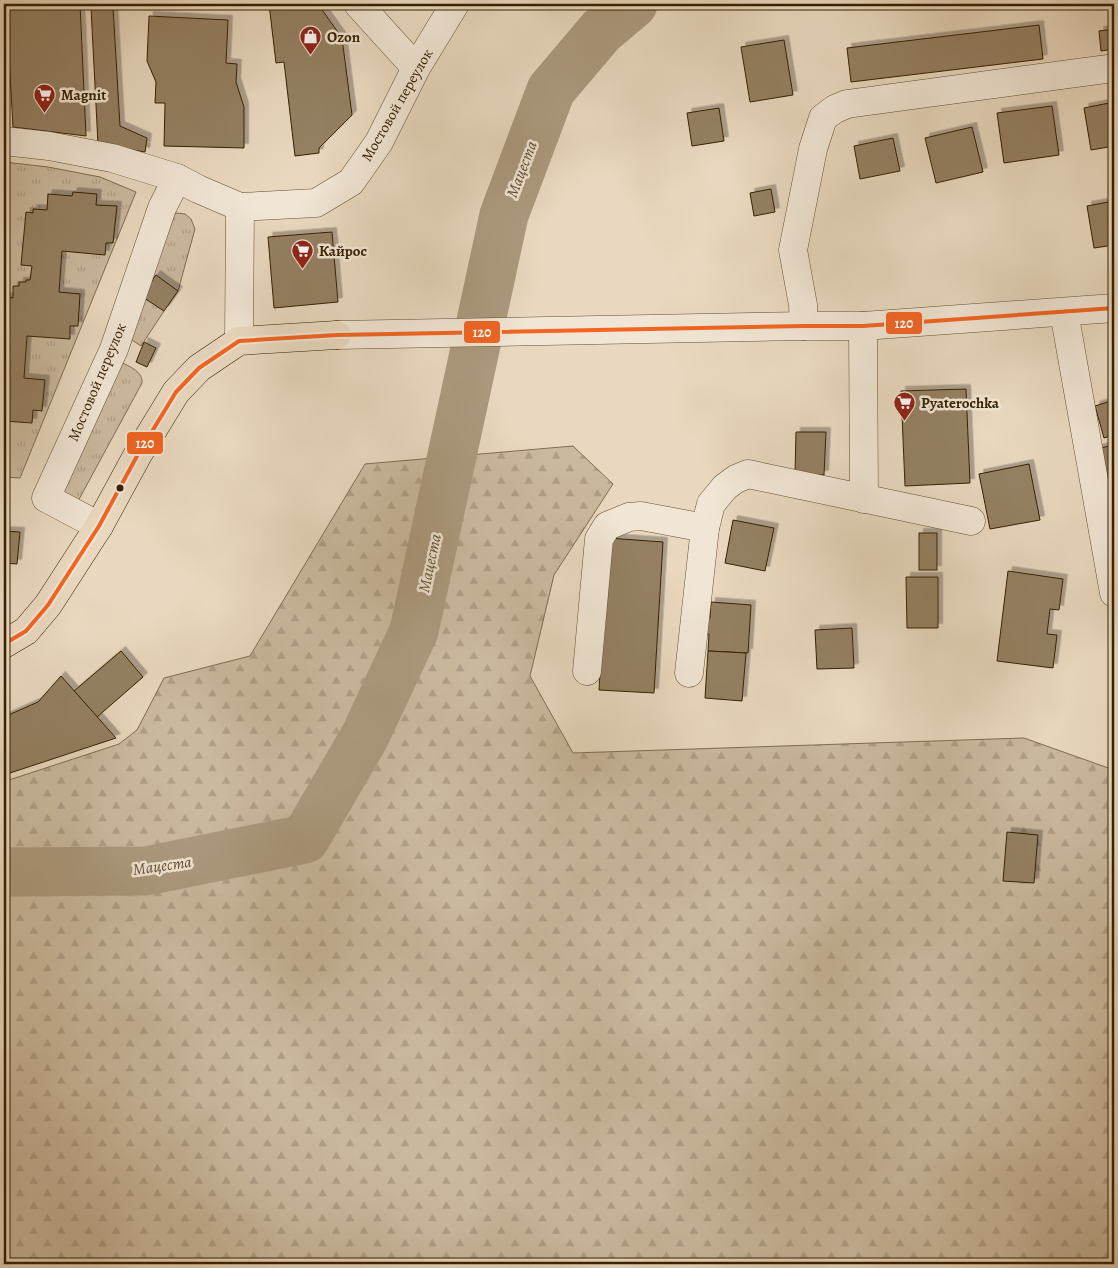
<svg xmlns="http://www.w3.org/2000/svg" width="1118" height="1268" font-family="Alegreya,serif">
  <defs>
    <pattern id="grass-tufts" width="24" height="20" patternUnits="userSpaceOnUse" patternTransform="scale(1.25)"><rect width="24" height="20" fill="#cbb99f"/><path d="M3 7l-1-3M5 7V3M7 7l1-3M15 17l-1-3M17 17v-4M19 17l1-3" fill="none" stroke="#af9f87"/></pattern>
    <pattern id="forest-firs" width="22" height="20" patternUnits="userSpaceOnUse" patternTransform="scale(1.25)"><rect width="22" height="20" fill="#cbb99f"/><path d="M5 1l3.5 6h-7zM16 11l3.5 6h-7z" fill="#af9f87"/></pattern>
    <filter id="shadow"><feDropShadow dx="4.5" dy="-4.5" stdDeviation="0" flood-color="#0004"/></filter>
  </defs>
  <rect width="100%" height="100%" fill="#e9d8bf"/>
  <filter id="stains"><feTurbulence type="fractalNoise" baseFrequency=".004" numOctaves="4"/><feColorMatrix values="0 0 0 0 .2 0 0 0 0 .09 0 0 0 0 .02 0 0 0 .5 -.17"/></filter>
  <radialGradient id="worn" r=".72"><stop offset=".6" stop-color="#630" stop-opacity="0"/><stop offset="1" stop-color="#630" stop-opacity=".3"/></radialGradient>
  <g fill="url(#grass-tufts)" stroke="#816c50">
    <path d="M4,162L48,167L100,177L136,192L20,478L4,477Z"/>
    <path d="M177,213L185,214L191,219L195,229L178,291L155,276L142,296L164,311L141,346L129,338L163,222L168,217Z"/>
    <path d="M117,360C127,366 143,370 142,383L77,503L61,490Z"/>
  </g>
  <path fill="url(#forest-firs)" stroke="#816c50" d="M573,446L613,484L554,575L530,676L573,753L1024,738L1114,770V1264H4V777L9,780L119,744L137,730L164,678L250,656L365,464Z"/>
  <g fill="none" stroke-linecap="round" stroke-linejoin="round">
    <path stroke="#ac997e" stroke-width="49" d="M4,872L146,871L305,839L365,736L414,631L504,215L551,90L601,31L633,4"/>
  </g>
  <g fill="#948063" stroke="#372000" filter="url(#shadow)">
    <path d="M6,4H80L86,136L13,127Z"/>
    <path d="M269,4H318L342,38L352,115L319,148V153L295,156L284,62L276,63Z"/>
    <path d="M113,7L120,126L147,138L145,152L98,144L91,8Z"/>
    <path d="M149,16L228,20L226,63L237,64L236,82L244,107V148L164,146L165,103H155L156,82L147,61Z"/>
    <path d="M1039,25L1043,59L851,82L847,48Z"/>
    <path d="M1114,29V49L1101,51L1099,31Z"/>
    <path d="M784,40L793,95L750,102L741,47Z"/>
    <path d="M1114,102V146L1091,150L1084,108Z"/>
    <path d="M1052,106L1059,155L1004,163L997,113Z"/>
    <path d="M719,108L724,141L692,146L687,113Z"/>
    <path d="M972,127L983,172L936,183L925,138Z"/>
    <path d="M893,138L900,171L860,179L854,146Z"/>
    <path d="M771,189L775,212L754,216L750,193Z"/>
    <path d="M73,192L97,194L96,205L117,206L113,243H106L105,255L62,251L59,292L80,294L78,326H70V339L27,336L24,378L45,380L42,411L33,410L32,423L4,421V297L13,298V286H19V282H26V280H30L32,266L21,265L26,212L33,213V209L47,210L48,194L72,196Z"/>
    <path d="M1114,201V245L1094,248L1087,206Z"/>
    <path d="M332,232L338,302L274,308L268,237Z"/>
    <path d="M156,275L178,291L164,311L141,296Z"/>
    <path d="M144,342L156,348L147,367L136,362Z"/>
    <path d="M966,389L970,483L905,486L901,391Z"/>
    <path d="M1114,400V435L1104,438L1095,406Z"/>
    <path d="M796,432H826L824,475L795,474Z"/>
    <path d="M1114,445V478L1103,480L1096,449Z"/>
    <path d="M1029,464L1040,520L990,529L979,474Z"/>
    <path d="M733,520L774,528L765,571L725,563Z"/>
    <path d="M4,531L20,532L17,564L4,563Z"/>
    <rect x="919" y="533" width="18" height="37"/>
    <path d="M608,538L663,542L654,693L599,690Z"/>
    <path d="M1008,571L1063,579L1059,610L1050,609L1047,634L1057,635L1053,668L997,661Z"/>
    <path d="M906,577H938V628H907Z"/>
    <path d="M711,602L751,605L748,653L708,651L709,634H701L702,618H710Z"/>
    <path d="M852,628L854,668L817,669L815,630Z"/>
    <path d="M121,651L143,677L97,717L74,691Z"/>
    <path d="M708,651L746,653L742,701L705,698Z"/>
    <path d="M61,676L116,738L10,773L4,756V717L38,702Z"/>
    <path d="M1007,832L1038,835L1034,883L1003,881Z"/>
  </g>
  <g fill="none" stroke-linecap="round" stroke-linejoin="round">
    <defs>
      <g id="minor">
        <path d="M358,4L416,68"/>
        <path d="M4,141L49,146L112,158L177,178L198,189L240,207L316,203L351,182L379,142L416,68L455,4"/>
        <path d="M1064,312L1114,593"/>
        <path d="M804,326L803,305L793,250L813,149L823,118L835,109L847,104L1114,68"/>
        <path d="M863,326L864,499"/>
        <path d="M337,335L804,326H863L1114,308"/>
        <path d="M239,341L240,207"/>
        <path d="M99,526L46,498L114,349L162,208L177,178"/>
        <path d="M587,671L599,539L607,526L629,517L641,516L705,528"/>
        <path d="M689,673L705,528L711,504L725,487L736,479L748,474L971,521"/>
      </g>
      <path id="major" d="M4,644L26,631L48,605L99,526L137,456L176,392L199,368L239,341L337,335"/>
    </defs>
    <use href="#minor" stroke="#644e30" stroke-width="29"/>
    <use href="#major" stroke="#372000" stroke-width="29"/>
    <use href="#minor" stroke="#f1e6d5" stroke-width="28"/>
    <use href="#major" stroke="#e9d8bf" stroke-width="28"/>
    <defs>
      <path id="bus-1" d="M4,644L26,631L48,605L99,526L137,456L176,392L199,368L239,341L337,335L804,326H863L1114,308"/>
    </defs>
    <use href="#bus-1" stroke="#f1e6d5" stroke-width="8"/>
    <use href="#bus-1" stroke="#f26522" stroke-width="4"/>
  </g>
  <defs>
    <symbol id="shop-pin" viewBox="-11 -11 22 30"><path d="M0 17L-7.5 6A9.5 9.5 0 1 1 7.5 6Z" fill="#8f2418" stroke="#f1e6d5"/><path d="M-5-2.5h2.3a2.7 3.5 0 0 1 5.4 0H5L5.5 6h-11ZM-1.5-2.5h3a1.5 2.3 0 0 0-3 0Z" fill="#fff"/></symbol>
    <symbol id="supermarket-pin" viewBox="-11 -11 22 30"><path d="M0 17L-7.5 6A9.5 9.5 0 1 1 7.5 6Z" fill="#8f2418" stroke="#f1e6d5"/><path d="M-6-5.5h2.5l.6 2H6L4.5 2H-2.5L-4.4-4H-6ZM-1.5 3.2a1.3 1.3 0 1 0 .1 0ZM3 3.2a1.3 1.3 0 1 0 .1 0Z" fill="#fff"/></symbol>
  </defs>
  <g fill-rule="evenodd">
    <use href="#shop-pin" x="298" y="24" width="25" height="34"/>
    <use href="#supermarket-pin" x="32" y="82" width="25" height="34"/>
    <use href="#supermarket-pin" x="290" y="238" width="25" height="34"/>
    <use href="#supermarket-pin" x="892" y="390" width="25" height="34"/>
  </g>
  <circle fill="#372000" stroke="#f1e6d5" stroke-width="2" cx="120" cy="488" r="4.5"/>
  <g text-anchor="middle" stroke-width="5" stroke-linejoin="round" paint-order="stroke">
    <g font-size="15" font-weight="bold" fill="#372000" stroke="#f1e6d5" text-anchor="start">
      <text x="327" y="42">Ozon</text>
      <text x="61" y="100">Magnit</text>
      <text x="319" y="256">Кайрос</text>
      <text x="921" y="408">Pyaterochka</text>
    </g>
    <g font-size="15" fill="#372000" stroke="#f1e6d5">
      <text transform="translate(397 105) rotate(-60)" y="5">Мостовой переулок</text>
      <text transform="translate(97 382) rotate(-67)" y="5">Мостовой переулок</text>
    </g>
    <g font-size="16" font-style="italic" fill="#604a2c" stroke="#f1e6d5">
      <text transform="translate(521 169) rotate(-69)" y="6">Мацеста</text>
      <text transform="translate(429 563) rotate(-78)" y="6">Мацеста</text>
      <text transform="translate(162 865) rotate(-8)" y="6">Мацеста</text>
    </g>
  </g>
  <g stroke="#f1e6d5" stroke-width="2">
    <rect x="885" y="311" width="38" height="24" rx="5" fill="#f26522"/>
    <rect x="463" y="320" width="38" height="24" rx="5" fill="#f26522"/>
    <rect x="126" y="431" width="38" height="24" rx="5" fill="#f26522"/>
  </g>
  <g font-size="14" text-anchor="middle" font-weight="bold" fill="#fff">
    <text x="904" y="328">120</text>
    <text x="482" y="337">120</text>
    <text x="145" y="448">120</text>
  </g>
  <rect width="1118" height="1268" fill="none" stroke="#e9d8bf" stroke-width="20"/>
  <rect x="5" y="5" width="1108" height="1258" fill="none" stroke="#372000" stroke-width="2.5"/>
  <rect x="10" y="10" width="1098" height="1248" fill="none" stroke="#372000"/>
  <rect width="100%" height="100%" filter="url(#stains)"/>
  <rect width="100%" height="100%" fill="url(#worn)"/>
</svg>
